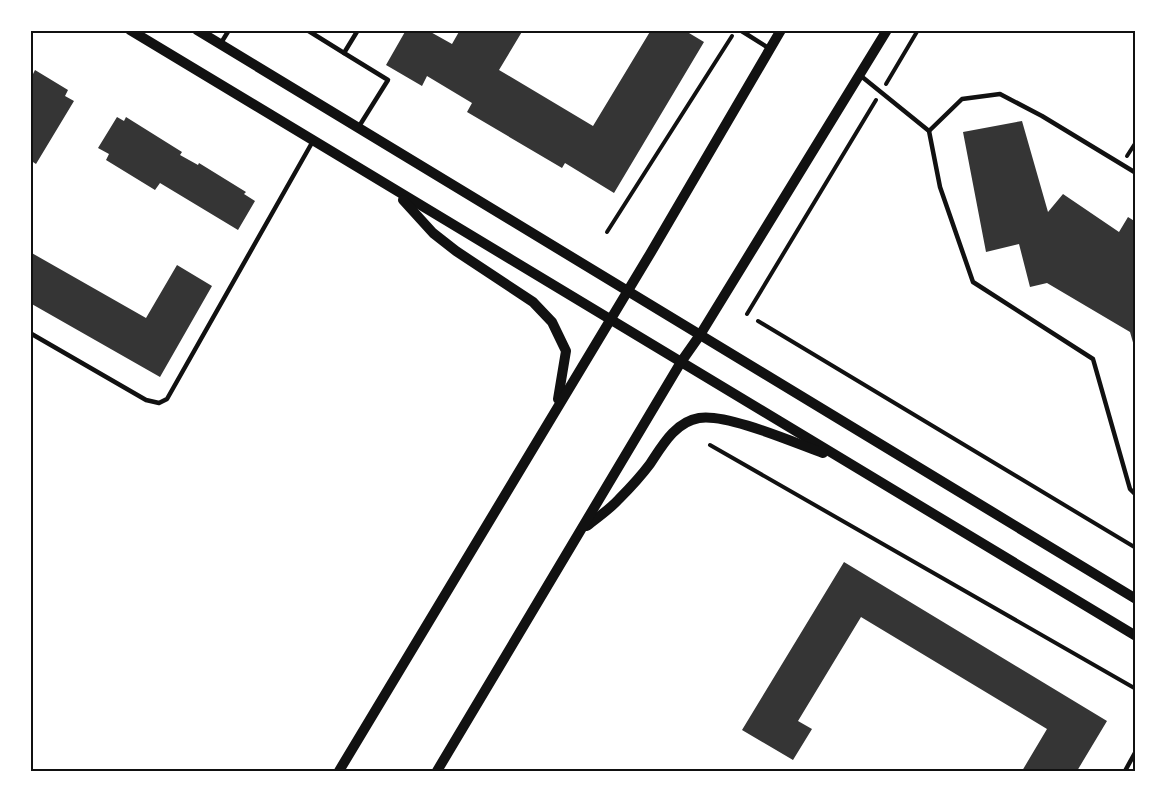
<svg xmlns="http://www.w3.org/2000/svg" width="1166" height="801" font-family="'Roboto Serif',serif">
  <rect width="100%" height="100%" fill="#fff"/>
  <g fill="#353535">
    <path d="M406,30H427L452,44L460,30H523L499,70L593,126L651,30H684L704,42L614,193L565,163L562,168L467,112L472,103L427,76L422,86L386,65Z"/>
    <path d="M35,70L68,90L65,96L74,101L36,164L30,160V73L33,74Z"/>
    <path d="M117,117L124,121L126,117L182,152L180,155L198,165L199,163L246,192L244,194L255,201L238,230L160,183L155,190L106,160L109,154L98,148Z"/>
    <path d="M1022,121L1048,212L1063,194L1119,232L1128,217L1136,222V353L1130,332L1047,283L1030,287L1019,244L986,252L963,132Z"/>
    <path d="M30,252L146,318L177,265L212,286L160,377L30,303Z"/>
    <path d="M844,562L1107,721L1077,771H1022L1047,729L861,617L798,721L812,729L793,760L742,730Z"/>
  </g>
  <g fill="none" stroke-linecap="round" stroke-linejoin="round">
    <g stroke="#111" stroke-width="4">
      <path d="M886,84L918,30"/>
      <path d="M1127,156L1136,142"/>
      <path d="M607,232L732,36"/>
      <path d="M747,314L876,100"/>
      <path d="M758,321L1136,548"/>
      <path d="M710,445L1136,689"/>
    </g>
    <g stroke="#111" stroke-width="4.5">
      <path d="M307,30L344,53"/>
      <path d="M358,30L344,53L388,80L358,128"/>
      <path d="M740,30L770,49"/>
      <path d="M221,43L229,30"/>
      <path d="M861,76L929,131L940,187L973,282L1093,359L1130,489L1136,495"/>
      <path d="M929,131L962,99L1000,94L1042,116L1136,173"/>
      <path d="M30,333L146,400L159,403L167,399L313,141"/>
      <path d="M1125,771L1136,751"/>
    </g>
    <g stroke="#111" stroke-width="10">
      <path d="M130,30L1136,636"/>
      <path d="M197,30L1136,599"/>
      <path d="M403,200L433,233L456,251L533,302L552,322L566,351L558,399"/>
      <path d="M587,526C598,517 610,509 619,499C630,488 641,476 650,464C662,446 675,422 699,418C726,413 795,443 823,453"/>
      <path d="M339,771L650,254L781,30"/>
      <path d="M437,771L681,362L700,335L887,30"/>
    </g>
  </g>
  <rect width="1166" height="801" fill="none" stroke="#ffffff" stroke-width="63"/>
  <rect x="32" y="32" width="1102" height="738" fill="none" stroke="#111" stroke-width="2"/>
</svg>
